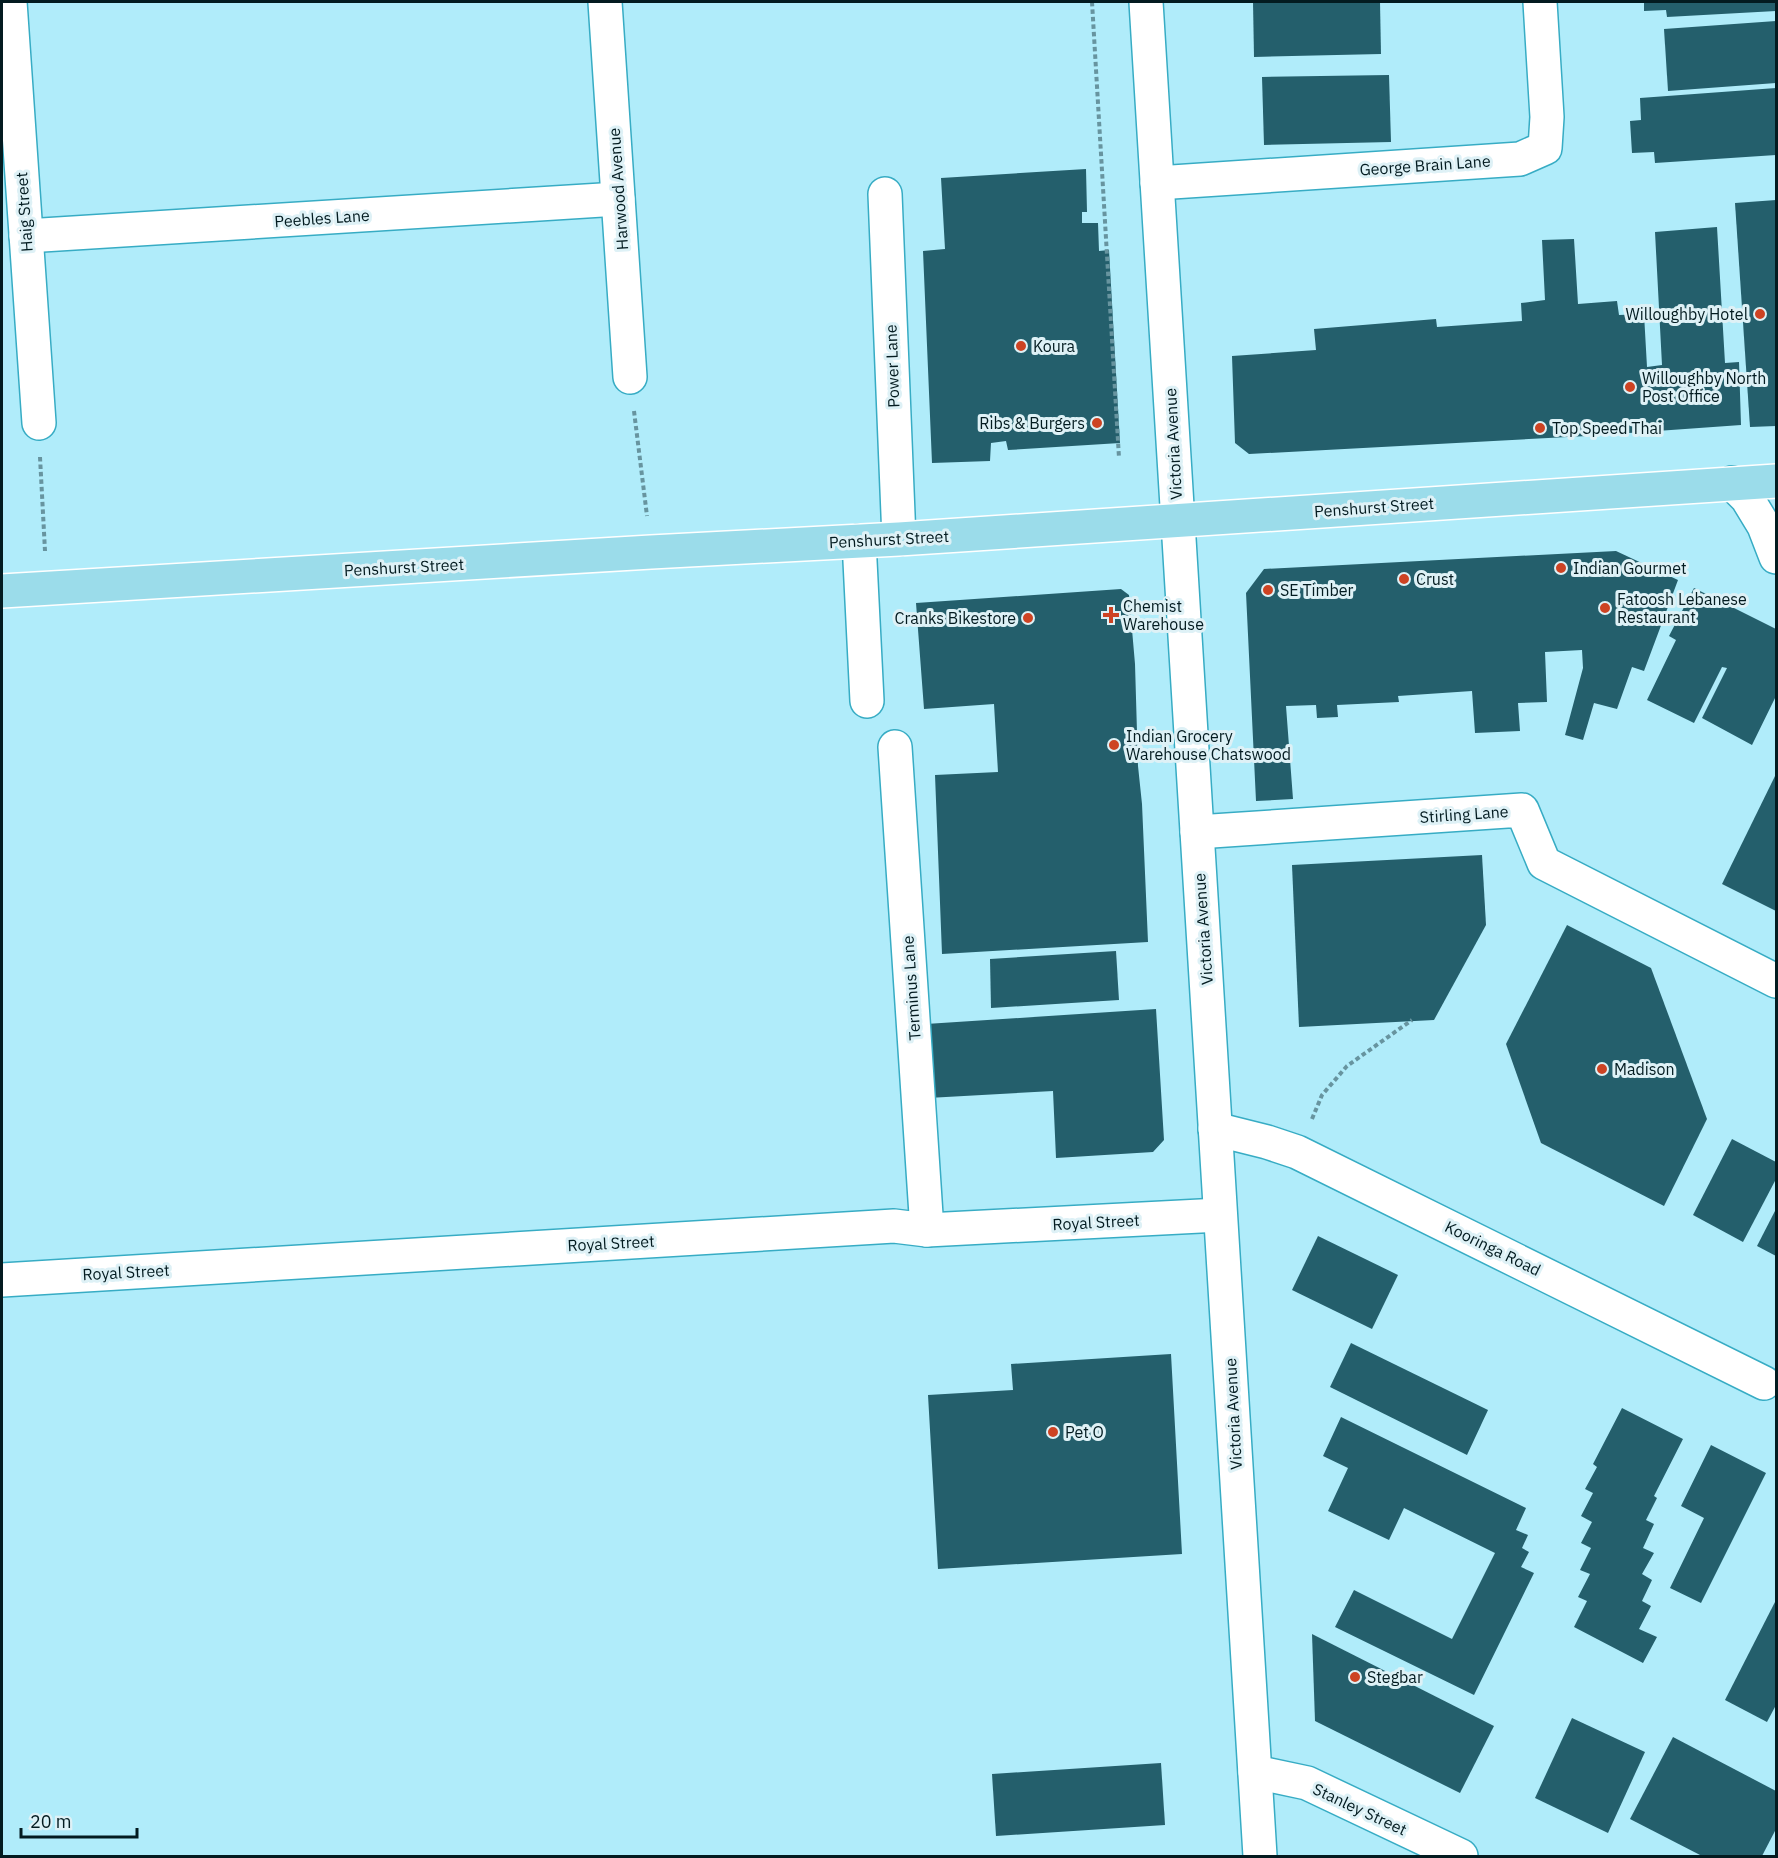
<svg xmlns="http://www.w3.org/2000/svg" width="1778" height="1858" font-family="'IBM Plex Sans',sans-serif">
  <rect width="100%" height="100%" fill="#b0ecfa"/>
  <g fill="#245f6c">
    <path d="M1253,2H1380L1381,54L1254,57Z"/>
    <path d="M1644,2H1776V11L1667,17L1666,10L1644,11Z"/>
    <path d="M1776,21V83L1668,91L1664,29Z"/>
    <path d="M1389,75L1391,142L1264,145L1262,77Z"/>
    <path d="M1776,88V155L1655,163L1654,152L1632,153L1630,121L1641,120L1640,98Z"/>
    <path d="M1086,169L1087,212H1082V223H1098L1099,251L1109,250L1120,443L1008,450L1006,441L991,443L990,461L932,463L923,251L945,249L941,178Z"/>
    <path d="M1776,200V426L1750,427L1735,203Z"/>
    <path d="M1717,227L1725,363L1739,362L1741,425L1587,436L1249,454L1235,443L1232,356L1316,350L1314,329L1436,319L1437,327L1522,321L1521,303L1545,300L1542,240L1574,239L1578,304L1617,301L1619,315L1644,314L1647,367L1662,365L1655,232Z"/>
    <path d="M1616,551L1678,580L1644,671L1632,667L1617,709L1594,703L1583,740L1565,735L1583,668L1582,650L1545,652L1547,702L1518,703L1520,731L1475,733L1472,691L1398,696L1399,702L1337,705L1338,717L1317,718L1316,705L1286,706L1293,799L1256,801L1246,593L1264,569Z"/>
    <path d="M1694,588L1776,629V696L1752,745L1702,718L1727,668L1722,667L1694,723L1647,700L1676,640L1669,636Z"/>
    <path d="M1121,589L1129,595L1135,664L1138,766L1142,804L1148,942L942,954L935,775L998,772L994,704L924,709L916,603Z"/>
    <path d="M1776,774V911L1722,884Z"/>
    <path d="M1482,855L1486,925L1434,1020L1299,1027L1292,865Z"/>
    <path d="M1567,925L1651,968L1707,1119L1664,1206L1541,1143L1506,1044Z"/>
    <path d="M1116,951L1119,1000L991,1008L990,959Z"/>
    <path d="M1156,1009L1164,1140L1153,1152L1056,1158L1053,1091L928,1098L926,1024Z"/>
    <path d="M1732,1139L1776,1162V1179L1743,1242L1693,1215Z"/>
    <path d="M1776,1209V1256L1757,1246Z"/>
    <path d="M1318,1236L1398,1275L1372,1329L1292,1290Z"/>
    <path d="M1351,1343L1488,1410L1467,1455L1330,1387Z"/>
    <path d="M1171,1354L1182,1554L938,1569L928,1395L1013,1390L1011,1364Z"/>
    <path d="M1622,1408L1683,1439L1654,1496L1657,1498L1646,1520L1654,1524L1643,1548L1654,1553L1642,1574L1652,1580L1642,1601L1651,1606L1639,1629L1657,1637L1643,1663L1574,1627L1587,1601L1578,1597L1590,1574L1580,1570L1591,1548L1581,1543L1592,1522L1581,1516L1593,1493L1585,1489L1597,1467L1593,1464Z"/>
    <path d="M1341,1417L1526,1508L1516,1530L1528,1535L1522,1548L1529,1552L1521,1567L1534,1573L1474,1695L1335,1627L1354,1590L1452,1639L1495,1553L1404,1508L1389,1540L1328,1511L1348,1468L1323,1456Z"/>
    <path d="M1711,1445L1766,1473L1701,1603L1670,1588L1704,1518L1681,1506Z"/>
    <path d="M1776,1600V1705L1767,1722L1725,1700Z"/>
    <path d="M1312,1634L1494,1726L1460,1793L1315,1721Z"/>
    <path d="M1572,1718L1645,1752L1608,1833L1535,1798Z"/>
    <path d="M1673,1737L1776,1791V1829L1762,1856H1702L1630,1819Z"/>
    <path d="M1161,1763L1165,1825L996,1836L992,1774Z"/>
  </g>
  <g fill="none" stroke-linecap="round" stroke-linejoin="round">
    <defs>
      <g id="minor">
        <path d="M10,2L39,423"/>
        <path d="M605,2L630,377"/>
        <path d="M1146,2L1260,1856"/>
        <path d="M1157,183L1520,159L1545,148L1547,117L1540,2"/>
        <path d="M885,194L899,539"/>
        <path d="M26,236L618,199"/>
        <path d="M1732,483L1747,498L1764,526L1776,557"/>
        <path d="M859,541L867,701"/>
        <path d="M895,747L927,1230"/>
        <path d="M1197,832L1522,810L1544,863L1776,981"/>
        <path d="M1215,1129L1267,1142L1297,1152L1764,1383"/>
        <path d="M2,1280L894,1226L927,1230L1220,1215"/>
        <path d="M1255,1772L1307,1783L1461,1856"/>
      </g>
      <path id="major" d="M2,591L651,552L899,539L1776,481"/>
    </defs>
    <use href="#minor" stroke="#37acc4" stroke-width="36"/>
    <use href="#major" stroke="#fff" stroke-width="36"/>
    <g stroke="#67949f" stroke-width="4" stroke-dasharray="4.5 3" stroke-linecap="butt">
      <path d="M1092,2L1119,458"/>
      <path d="M634,411L647,516"/>
      <path d="M40,457L45,551"/>
      <path d="M1312,1119L1322,1095L1347,1066L1412,1020"/>
    </g>
    <use href="#minor" stroke="#fff" stroke-width="33"/>
    <use href="#major" stroke="#9bdcea" stroke-width="33"/>
  </g>
  <g fill="#cd4323" stroke="#def1f6" stroke-width="2">
    <circle cx="1760" cy="314" r="6"/>
    <circle cx="1021" cy="346" r="6"/>
    <circle cx="1630" cy="387" r="6"/>
    <circle cx="1097" cy="423" r="6"/>
    <circle cx="1540" cy="428" r="6"/>
    <circle cx="1561" cy="568" r="6"/>
    <circle cx="1404" cy="579" r="6"/>
    <circle cx="1268" cy="590" r="6"/>
    <circle cx="1605" cy="608" r="6"/>
    <path d="M1108 606h6v6h6v6h-6v6h-6v-6h-6v-6h6z"/>
    <circle cx="1028" cy="618" r="6"/>
    <circle cx="1114" cy="745" r="6"/>
    <circle cx="1602" cy="1069" r="6"/>
    <circle cx="1053" cy="1432" r="6"/>
    <circle cx="1355" cy="1677" r="6"/>
  </g>
  <g text-anchor="middle" stroke-width="6" stroke-linejoin="round" paint-order="stroke">
    <g font-size="16" fill="#031b20" stroke="#def1f6">
      <text transform="translate(1425 165) rotate(-4)" y="6">George Brain Lane</text>
      <text transform="translate(618 189) rotate(-94)" y="6">Harwood Avenue</text>
      <text transform="translate(24 212) rotate(-94)" y="6">Haig Street</text>
      <text transform="translate(322 218) rotate(-4)" y="6">Peebles Lane</text>
      <text transform="translate(892 366) rotate(-92)" y="6">Power Lane</text>
      <text transform="translate(1173 444) rotate(-93)" y="6">Victoria Avenue</text>
      <text transform="translate(1374 507) rotate(-4)" y="6">Penshurst Street</text>
      <text transform="translate(889 539) rotate(-3)" y="6">Penshurst Street</text>
      <text transform="translate(404 567) rotate(-3)" y="6">Penshurst Street</text>
      <text transform="translate(1464 814) rotate(-4)" y="6">Stirling Lane</text>
      <text transform="translate(1203 929) rotate(-94)" y="6">Victoria Avenue</text>
      <text transform="translate(911 988) rotate(-94)" y="6">Terminus Lane</text>
      <text transform="translate(1096 1222) rotate(-3)" y="6">Royal Street</text>
      <text transform="translate(611 1243) rotate(-3)" y="6">Royal Street</text>
      <text transform="translate(1493 1248) rotate(26)" y="6">Kooringa Road</text>
      <text transform="translate(126 1272) rotate(-3)" y="6">Royal Street</text>
      <text transform="translate(1233 1414) rotate(-93)" y="6">Victoria Avenue</text>
      <text transform="translate(1360 1809) rotate(25)" y="6">Stanley Street</text>
    </g>
    <g font-size="16" fill="#031b20" stroke="#def1f6" text-anchor="start">
      <text x="1748" y="320" text-anchor="end">Willoughby Hotel</text>
      <text x="1033" y="352">Koura</text>
      <text x="1642" y="384">Willoughby North<tspan x="1642" dy="18">Post Office</tspan></text>
      <text x="1085" y="429" text-anchor="end">Ribs &amp; Burgers</text>
      <text x="1552" y="434">Top Speed Thai</text>
      <text x="1573" y="574">Indian Gourmet</text>
      <text x="1416" y="585">Crust</text>
      <text x="1280" y="596">SE Timber</text>
      <text x="1617" y="605">Fatoosh Lebanese<tspan x="1617" dy="18">Restaurant</tspan></text>
      <text x="1123" y="612">Chemist<tspan x="1123" dy="18">Warehouse</tspan></text>
      <text x="1016" y="624" text-anchor="end">Cranks Bikestore</text>
      <text x="1126" y="742">Indian Grocery<tspan x="1126" dy="18">Warehouse Chatswood</tspan></text>
      <text x="1614" y="1075">Madison</text>
      <text x="1065" y="1438">Pet O</text>
      <text x="1367" y="1683">Stegbar</text>
    </g>
  </g>
  <rect width="1778" height="1858" fill="none" stroke="#031b20" stroke-width="6"/>
  <path d="M21 1828v9h116v-9" fill="none" stroke="#031b20" stroke-width="3"/>
  <text x="30" y="1828" font-size="18" fill="#031b20" stroke="#def1f6" stroke-width="4.5" paint-order="stroke">20 m</text>
</svg>
